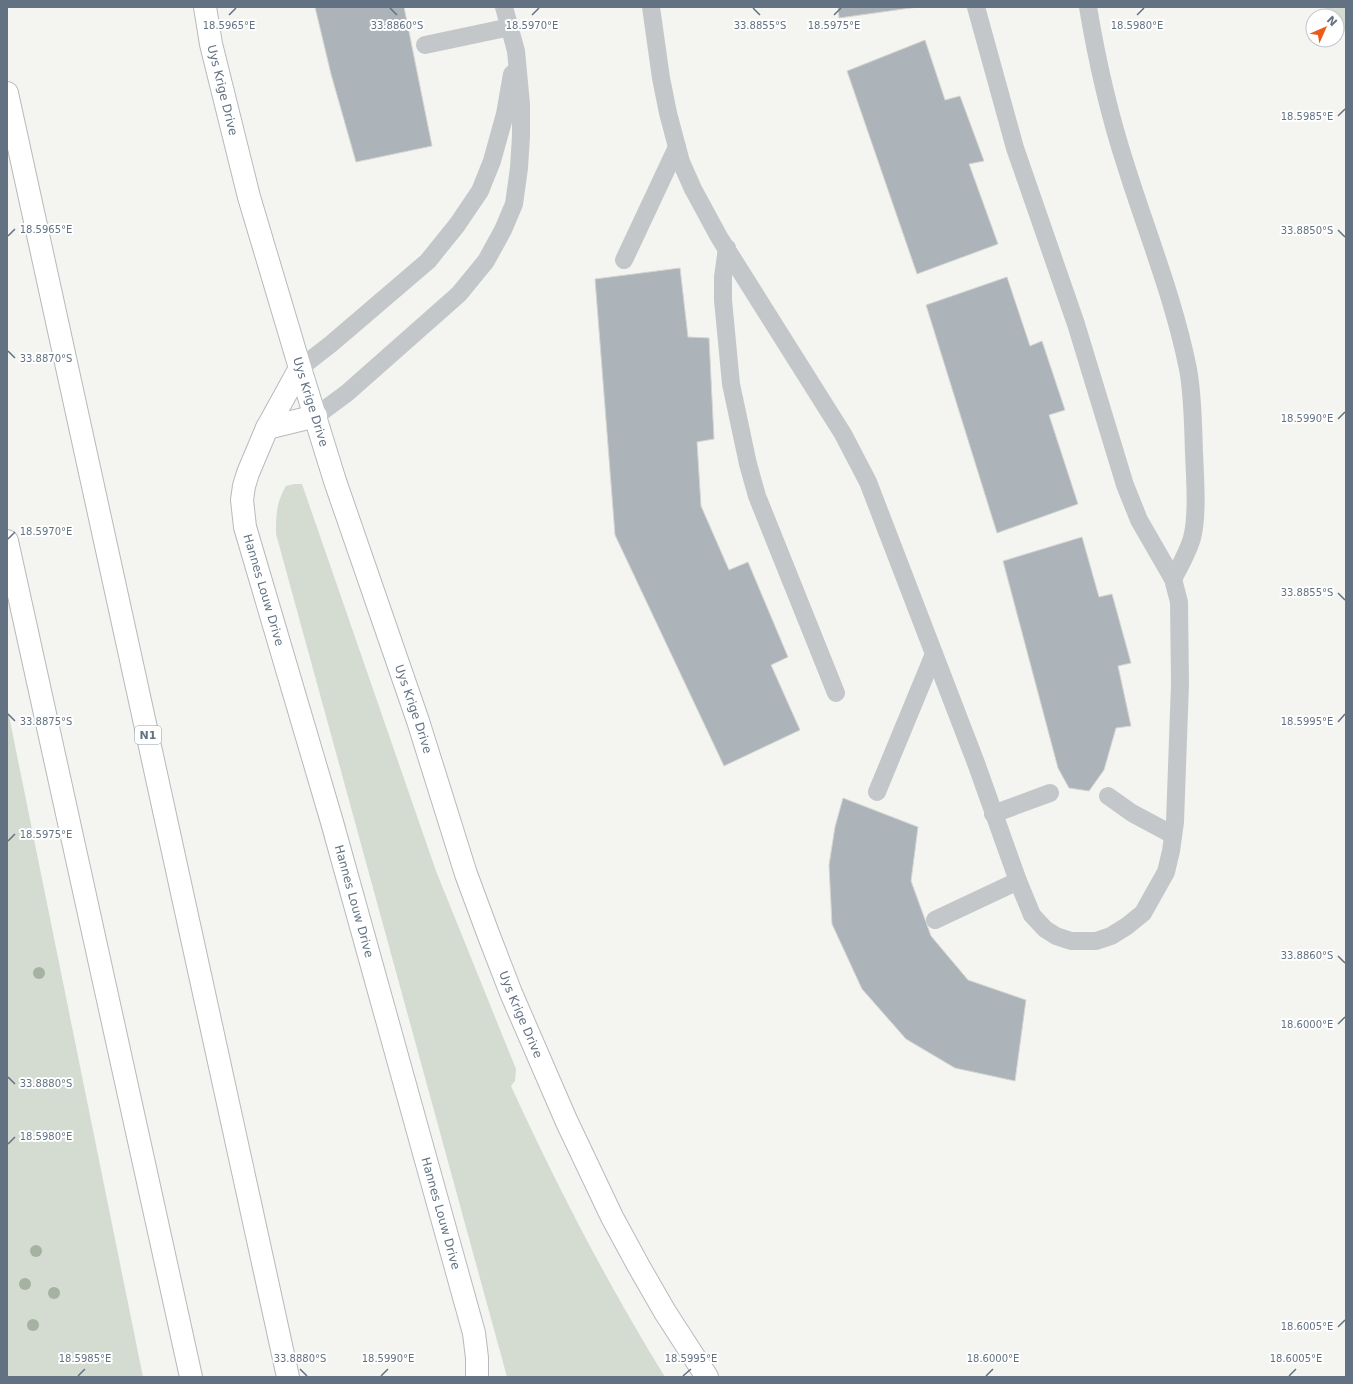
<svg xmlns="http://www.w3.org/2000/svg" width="1353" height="1384" font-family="'DejaVu Sans',sans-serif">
  <rect width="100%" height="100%" fill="#f4f5f0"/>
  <g fill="#d4dcd1">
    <path d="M1325,7H1346V33L1337,22V16H1332Z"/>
    <path d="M294,484H302L436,871L516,1069L515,1081L511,1086C557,1186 607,1283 665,1377H507L276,534C276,515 276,503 286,486Z"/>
    <path d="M7,706L143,1377H7Z"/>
  </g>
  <g fill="#acb3b9" stroke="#d5d6d3">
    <path d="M315,7H404L432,146L356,162L331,74Z"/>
    <path d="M838,7H918L839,18Z"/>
    <path d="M925,40L945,100L960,96L984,161L969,164L998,244L917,274L847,71Z"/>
    <path d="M680,268L688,337L709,338L714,439L697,442L701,506L729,570L748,562L788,657L771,665L800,730L724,766L615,535L595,279Z"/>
    <path d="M1007,277L1030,346L1042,341L1065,410L1049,415L1078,504L997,533L926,305Z"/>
    <path d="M1082,537L1099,597L1112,594L1131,663L1118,666L1131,726L1116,728L1104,770L1089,791L1069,788L1058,768L1003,561Z"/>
    <path d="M843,798L918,827L911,881L931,936L968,980L1026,1000L1015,1081L955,1068L906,1039L862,989L832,924L829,865L835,827Z"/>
  </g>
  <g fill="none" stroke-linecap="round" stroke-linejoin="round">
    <defs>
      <g id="secondary">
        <path id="s1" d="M205,7L211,44L249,197L300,368L335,481L418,721L466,874L489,936L511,993L566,1120L612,1217L638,1265L665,1312L707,1377"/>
        <path id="s2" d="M300,368L267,428L248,473L244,486L242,500L245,527L332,822L474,1333L477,1358V1377"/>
        <path d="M267,428L316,416"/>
      </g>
      <g id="highway">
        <path d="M7,93L288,1377"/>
        <path d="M7,541L191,1377"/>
      </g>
    </defs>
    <use href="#secondary" stroke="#b6babf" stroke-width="24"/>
    <use href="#highway" stroke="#b6b9bc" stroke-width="24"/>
    <g stroke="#c4c7ca" stroke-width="18">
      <path d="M651,7L661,78L668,113L681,162L693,189L719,237L843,434L868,482L976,763L1018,881L1032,915L1045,929L1056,936L1071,941H1096L1111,936L1127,926L1143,913L1166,872L1171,851L1175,822L1180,684L1179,602L1173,579L1139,520L1125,485L1076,324L1015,148L976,7"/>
      <path d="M1088,7C1097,61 1109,114 1126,166C1147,233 1174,299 1188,369C1193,396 1193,425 1194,453C1195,477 1198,515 1192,538C1188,552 1180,566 1173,579"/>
      <path d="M425,45L510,27"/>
      <path d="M727,248L723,277V300L731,384L748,464L757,496L836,693"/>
      <path d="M624,260L677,147"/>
      <path d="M300,368L331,344L428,261L457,225L480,191L492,161L505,114L512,74"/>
      <path d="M316,416L347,393L459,294L486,261L503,230L514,204L519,168L521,136V104L516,51L504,7"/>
      <path d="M877,792L934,654"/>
      <path d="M1108,796L1132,813L1173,835"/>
      <path d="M993,814L1050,793"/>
      <path d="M935,920L1018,881"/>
    </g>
    <use href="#secondary" stroke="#fff" stroke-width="22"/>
    <use href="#highway" stroke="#fff" stroke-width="22"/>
  </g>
  <g fill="#a5b1a1">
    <circle cx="39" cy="973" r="6"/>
    <circle cx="36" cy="1251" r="6"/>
    <circle cx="25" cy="1284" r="6"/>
    <circle cx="54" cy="1293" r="6"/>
    <circle cx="33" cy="1325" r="6"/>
  </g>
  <path fill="none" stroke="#627283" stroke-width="1.5" d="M390,8L397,15M753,8L760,15M229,15L236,8M532,15L539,8M834,15L841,8M1137,15L1144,8M1338,116L1345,109M1338,230L1345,237M8,236L15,229M8,351L15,358M1338,419L1345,412M8,539L15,532M1338,593L1345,600M8,714L15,721M1338,722L1345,714M8,841L15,834M1338,956L1345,963M1338,1024L1345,1017M8,1077L15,1084M8,1144L15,1137M1338,1327L1345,1320M300,1369L307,1376M78,1376L85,1369M381,1376L388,1369M683,1376L691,1369M986,1376L993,1369M1289,1376L1296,1369"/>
  <g text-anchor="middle" stroke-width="4" stroke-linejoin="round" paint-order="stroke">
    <rect fill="#fff" stroke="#919ca8" stroke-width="1" x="135" y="726" width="26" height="18" rx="3"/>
    <g font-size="11" font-weight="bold" fill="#627283">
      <text x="148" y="739">N1</text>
    </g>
    <g font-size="12" fill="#627283" stroke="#fff">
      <text dy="4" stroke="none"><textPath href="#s1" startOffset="85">Uys Krige Drive</textPath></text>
      <text dy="4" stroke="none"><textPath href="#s1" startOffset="409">Uys Krige Drive</textPath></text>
      <text dy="4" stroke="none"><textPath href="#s2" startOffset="238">Hannes Louw Drive</textPath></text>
      <text dy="4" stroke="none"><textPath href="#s1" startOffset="733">Uys Krige Drive</textPath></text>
      <text dy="4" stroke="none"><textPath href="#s2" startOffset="562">Hannes Louw Drive</textPath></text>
      <text dy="4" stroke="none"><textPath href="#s1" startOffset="1057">Uys Krige Drive</textPath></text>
      <text dy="4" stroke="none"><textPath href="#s2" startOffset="886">Hannes Louw Drive</textPath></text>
    </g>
  </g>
  <g font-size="10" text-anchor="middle" fill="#627283" stroke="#fff" stroke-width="4" stroke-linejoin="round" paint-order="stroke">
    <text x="229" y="29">18.5965°E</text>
    <text x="397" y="29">33.8860°S</text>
    <text x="532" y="29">18.5970°E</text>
    <text x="760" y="29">33.8855°S</text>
    <text x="834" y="29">18.5975°E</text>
    <text x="1137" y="29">18.5980°E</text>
    <text x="1307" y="120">18.5985°E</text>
    <text x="46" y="233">18.5965°E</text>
    <text x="1307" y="234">33.8850°S</text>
    <text x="46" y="362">33.8870°S</text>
    <text x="1307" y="422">18.5990°E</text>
    <text x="46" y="535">18.5970°E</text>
    <text x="1307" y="596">33.8855°S</text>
    <text x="46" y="725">33.8875°S</text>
    <text x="1307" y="725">18.5995°E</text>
    <text x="46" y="838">18.5975°E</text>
    <text x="1307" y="959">33.8860°S</text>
    <text x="1307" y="1028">18.6000°E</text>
    <text x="46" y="1087">33.8880°S</text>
    <text x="46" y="1140">18.5980°E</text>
    <text x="1307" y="1330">18.6005°E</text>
    <text x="85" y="1362">18.5985°E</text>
    <text x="300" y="1362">33.8880°S</text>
    <text x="388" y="1362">18.5990°E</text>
    <text x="691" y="1362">18.5995°E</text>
    <text x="993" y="1362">18.6000°E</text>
    <text x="1296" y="1362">18.6005°E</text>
  </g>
  <rect width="1353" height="1384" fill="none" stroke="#627283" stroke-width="16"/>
  <g transform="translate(1325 28) rotate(45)"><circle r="19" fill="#ffffff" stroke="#c0c7cd"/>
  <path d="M0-3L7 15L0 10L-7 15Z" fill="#eb5b1a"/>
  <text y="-6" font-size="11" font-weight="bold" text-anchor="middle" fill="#627283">N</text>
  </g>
</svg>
